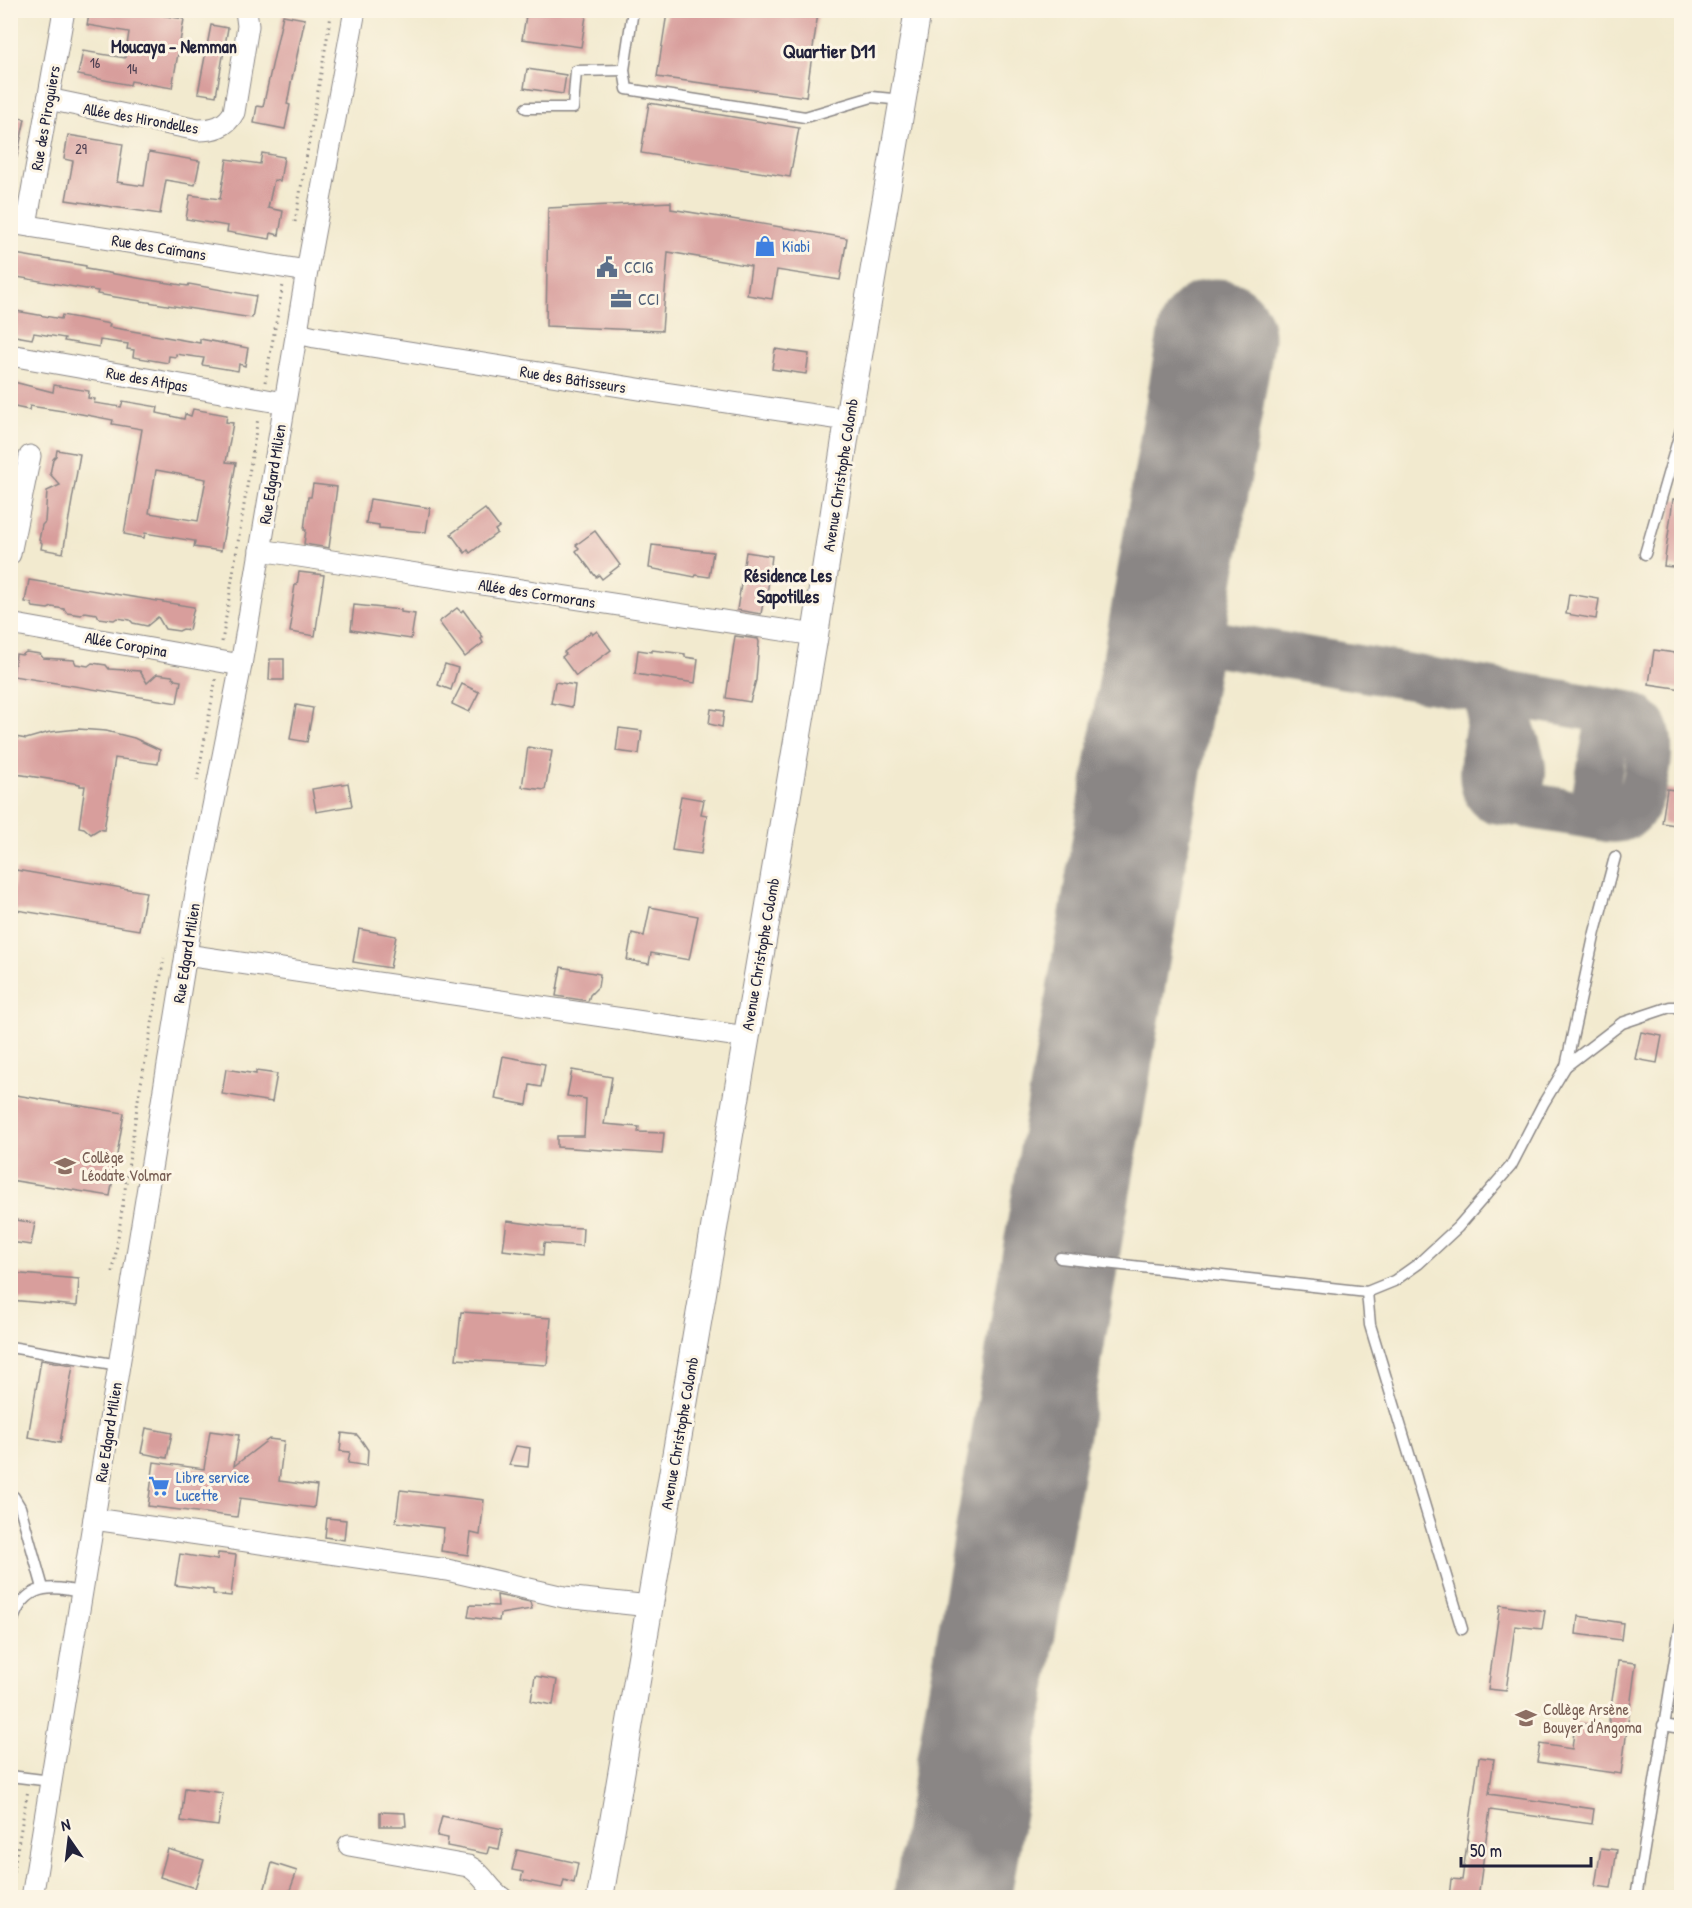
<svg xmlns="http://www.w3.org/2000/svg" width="1692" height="1908" font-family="'Patrick Hand',sans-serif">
  <rect width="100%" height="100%" fill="#fcf5e5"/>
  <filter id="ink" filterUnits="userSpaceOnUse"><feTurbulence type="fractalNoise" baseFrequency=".0167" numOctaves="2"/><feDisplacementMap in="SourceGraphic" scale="12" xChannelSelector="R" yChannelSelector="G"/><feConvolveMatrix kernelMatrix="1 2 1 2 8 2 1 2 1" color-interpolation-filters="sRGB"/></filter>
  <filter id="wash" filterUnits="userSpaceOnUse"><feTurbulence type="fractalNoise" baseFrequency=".008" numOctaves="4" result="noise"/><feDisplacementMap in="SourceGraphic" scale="24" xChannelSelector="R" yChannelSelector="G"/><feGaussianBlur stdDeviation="1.35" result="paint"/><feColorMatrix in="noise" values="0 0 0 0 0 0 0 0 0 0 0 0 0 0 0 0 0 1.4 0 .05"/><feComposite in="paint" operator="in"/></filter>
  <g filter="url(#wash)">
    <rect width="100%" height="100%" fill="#f2eacf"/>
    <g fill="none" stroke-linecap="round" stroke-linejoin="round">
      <g stroke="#8a8685" stroke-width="46">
        <path d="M1203,412C1214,398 1276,326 1216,337"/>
        <path d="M1176,575C1176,609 1178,628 1211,643L1628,714C1636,718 1642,721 1646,729C1655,746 1644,809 1626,817C1617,822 1607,819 1598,817L1593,806L1608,725L1605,715L1601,711"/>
        <path d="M1157,685C1173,658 1181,651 1211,643"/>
        <path d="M1481,690C1485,697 1490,704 1490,712C1490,736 1470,785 1494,800L1598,817"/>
        <path d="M1502,801C1510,796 1519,790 1522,780C1528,762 1509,725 1503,706"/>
      </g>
      <path stroke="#8a8685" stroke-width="117" d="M952,1898L1216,337"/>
    </g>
    <g id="blocks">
      <g fill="#d89e9c" fill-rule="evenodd">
        <path d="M90,10H143V12L184,19L172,88L131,81L130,85L78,75L83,51L125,58L129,32L87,25Z"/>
        <path d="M527,10H587L581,47L522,39Z"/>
        <path d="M729,10H801L818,13L806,97L657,77L667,13Z"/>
        <path d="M283,15L305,19L291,83L287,104L290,105L285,129L254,123L257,106L263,107Z"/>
        <path d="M211,25L228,28L216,96L198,93Z"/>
        <path d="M527,69L566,75L563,94L524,88Z"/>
        <path d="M649,103L799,128L790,177L641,153Z"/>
        <path d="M10,116L25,119L17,157H10Z"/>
        <path d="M68,135L123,144L117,182L144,186L149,152L200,161L195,185L166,180L160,214L66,200L73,161L64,159Z"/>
        <path d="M262,153L284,157L280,181L274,180L268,208L283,211L279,235L271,233L270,239L227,232L228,226L186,219L190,195L220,199L227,159L260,164Z"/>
        <path d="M671,202V209L847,238L840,280L777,270L772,299L747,295L751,266L668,252L662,331L546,326L548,208Z"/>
        <path d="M15,254L86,266V269L149,280L188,286L189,284L256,296L252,318L115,297L97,294L98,291L11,276Z"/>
        <path d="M10,310L61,319L62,315L110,324L109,327L149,334L200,343V339L248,348L245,366L239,364L238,371L202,365L204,358L176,354V357L169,356L168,363L133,357L134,350L127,349L128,344L100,340L99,347L64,341L65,338L34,333L32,339L10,335Z"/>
        <path d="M775,349L809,354L806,374L772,369Z"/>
        <path d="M10,381L53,392L54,385L89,391L88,398L95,399L94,403L121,407L123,401L158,407L157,413L184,419L185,414L191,416L193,409L227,415L226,422L233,423L226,462L236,463L221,551L194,547L195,541L145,533L144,538L124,534L142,429L112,424L113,420L76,413L30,406L29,410L10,406ZM156,470L206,479L198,521L149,513Z"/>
        <path d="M57,450L80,454L63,553L41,549L42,543L39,540L42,525L45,522L47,491L60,485L50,474L53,459L56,456Z"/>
        <path d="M313,484L337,487L329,548L304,544L306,530H304L308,497H311Z"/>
        <path d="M370,499L430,508L426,532L379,528V525L366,523Z"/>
        <path d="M1673,499L1682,500V568L1664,566Z"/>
        <path d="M485,509L499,527L495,530L497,533L470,553L468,550L465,553L451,534Z"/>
        <path d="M595,531L620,565L602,579L599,575L596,577L576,551L579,548L576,545Z"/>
        <path d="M652,545L713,552L709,577L696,575L695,577L649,568Z"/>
        <path d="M746,552L772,556L766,603H763L761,614L737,610Z"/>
        <path d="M299,572L324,575L315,636L290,632L292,619L290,618L295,585H297Z"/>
        <path d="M29,580L194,607L189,630L183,629L179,631L165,629L158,617L147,626L133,623L130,620L117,618L114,620L99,618L97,614L85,612L81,615L67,613L64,609L52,607L48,609L33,607L31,603L25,602Z"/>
        <path d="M1569,594L1599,599L1596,619L1566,614Z"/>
        <path d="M354,605L401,610V612L415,614L411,639L351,630Z"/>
        <path d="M457,608L461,612L463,610L483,637L481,639L483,643L465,657L439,622Z"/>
        <path d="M597,631L611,650L576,676L562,657L566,654L564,652L591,632L593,634Z"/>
        <path d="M735,636L758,639L759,642L756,680L750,702L726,698Z"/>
        <path d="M638,650L652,652V650L685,654V657L698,659L695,683L635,674Z"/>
        <path d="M1654,650L1682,654V689L1649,684Z"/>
        <path d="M26,652L40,654L43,658L74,660L76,664L88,666L92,663L106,665L109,669L140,671L147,683L157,674L172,676L175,680L181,681L177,703L13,676L16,654L22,655Z"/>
        <path d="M270,659H284V680H269Z"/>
        <path d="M445,664L458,668L451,690L438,685Z"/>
        <path d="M555,682L575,685L572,707L551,703Z"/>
        <path d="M462,684L479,692L469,712L452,704Z"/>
        <path d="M296,705L313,708L307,742L290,739Z"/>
        <path d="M711,709L724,711L722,727L709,724Z"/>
        <path d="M619,728L642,731L639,754L616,751Z"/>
        <path d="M78,729L106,731L134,738L160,750L158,764L115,758L104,830L99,829L91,834L84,828L79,827L85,786H80V784L10,773V736L26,739L50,732Z"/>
        <path d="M528,747L552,751L545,790L522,787Z"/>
        <path d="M348,783L352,806L316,812L312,789Z"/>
        <path d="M1667,789L1682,791V826L1662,823Z"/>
        <path d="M681,796L704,800L701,814L707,815L701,854L672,850Z"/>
        <path d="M16,870L146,892L139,930L10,909Z"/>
        <path d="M650,907L698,916L689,960L651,953L649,964L627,960L632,933L644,936Z"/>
        <path d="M359,929L396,936L390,968L353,962Z"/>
        <path d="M561,967L600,974L598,987L590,995L588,1001L556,996Z"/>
        <path d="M1641,1032L1662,1036L1657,1063L1635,1059Z"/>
        <path d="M503,1056L545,1064L541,1087L530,1085L527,1105L495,1099Z"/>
        <path d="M226,1069L256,1074V1071L277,1074L272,1102L222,1094Z"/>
        <path d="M572,1070L612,1077L604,1124L639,1127L638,1132L664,1133L662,1154L557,1147V1136H584L586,1099L567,1096Z"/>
        <path d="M10,1094L124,1113L110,1196L10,1180Z"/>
        <path d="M10,1219L35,1223L31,1245L10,1242Z"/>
        <path d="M507,1221L552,1227L583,1228L582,1246L544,1243L543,1255L503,1250Z"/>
        <path d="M10,1273L79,1279L77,1306L10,1300Z"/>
        <path d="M461,1312L551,1318L547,1365L456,1359Z"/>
        <path d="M41,1360L73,1365L60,1443L28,1437Z"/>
        <path d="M146,1428L172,1433L167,1458L141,1453Z"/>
        <path d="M210,1431L239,1435L234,1466L269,1439L284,1441L279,1481L317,1486L314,1508L240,1498L237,1517L148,1506L154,1462L204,1469Z"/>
        <path d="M342,1433L357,1435L362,1441L368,1450L367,1466L348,1463L350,1452L340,1451Z"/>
        <path d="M516,1446L530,1448L528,1467L509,1465Z"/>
        <path d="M400,1490L484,1500L480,1535L471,1533L468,1555L441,1551L444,1528L396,1522Z"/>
        <path d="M327,1518L346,1520L344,1540L325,1537Z"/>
        <path d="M218,1553L236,1555L231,1596L213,1594V1590L175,1585L180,1554L217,1560Z"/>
        <path d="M497,1595L530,1602L532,1609L500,1614L499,1621L468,1617L470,1605L498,1606Z"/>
        <path d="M1500,1605L1545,1611L1542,1629L1515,1626L1506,1691L1488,1689Z"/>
        <path d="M1578,1616L1623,1623L1621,1640L1576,1634Z"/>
        <path d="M1618,1661L1636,1663L1621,1774L1537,1762L1540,1744L1572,1749L1575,1723L1608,1727Z"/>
        <path d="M535,1676L557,1680L553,1705L531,1701Z"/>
        <path d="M1479,1757L1494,1759L1489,1794L1594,1809L1592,1824L1490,1810L1478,1898H1449L1451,1879L1462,1880Z"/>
        <path d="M185,1788L223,1793L218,1826L181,1821Z"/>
        <path d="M380,1812L405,1813L406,1826H380Z"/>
        <path d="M442,1816L503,1829L499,1849L489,1847L487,1854L447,1846L448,1838L437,1836Z"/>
        <path d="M1601,1848L1617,1850L1611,1888L1595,1886Z"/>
        <path d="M168,1849L204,1860L195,1888L160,1877Z"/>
        <path d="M517,1850L578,1863L574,1883L564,1880L562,1888L521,1880L523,1872L512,1870Z"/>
        <path d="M272,1863L297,1871L287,1898H272L263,1895Z"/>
      </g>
    </g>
  </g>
  <g filter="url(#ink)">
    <use href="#blocks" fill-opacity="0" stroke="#8a8685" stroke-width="1.5"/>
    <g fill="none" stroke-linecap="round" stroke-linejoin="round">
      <defs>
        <g id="service">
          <path d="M633,10L624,70L627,89L805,117L872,97L902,100"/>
          <path d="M526,108H573L576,71L624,70"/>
          <path d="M1645,554L1682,426"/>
          <path d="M1566,1066L1595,932L1615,857"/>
          <path d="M1060,1258L1367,1292L1394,1281L1418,1264L1458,1227L1511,1166L1543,1104L1566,1066L1622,1023L1670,1007H1682"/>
          <path d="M1367,1292L1370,1325L1462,1629"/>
          <path d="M10,1347L119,1365"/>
          <path d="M10,1494L14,1497L20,1507L43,1588"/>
          <path d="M10,1630C20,1588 44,1582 82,1593"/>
          <path d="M1663,1725L1682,1728"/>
          <path d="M10,1776L51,1781"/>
          <path d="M1636,1898L1682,1616"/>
        </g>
        <g id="minor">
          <path d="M48,99L198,130C213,130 226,127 234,112L248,26L246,10"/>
          <path d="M10,223L307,271"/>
          <path d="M26,225L64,10"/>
          <path d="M298,333L315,337L651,391L848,420"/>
          <path d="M10,355L284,403"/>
          <path d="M260,550L815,635"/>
          <path d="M10,554L30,456"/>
          <path d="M10,624L241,665"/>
          <path d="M186,955L746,1037"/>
          <path d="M94,1519L447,1570L564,1597L650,1606"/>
          <path d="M349,1845L468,1866C483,1873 488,1889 502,1898"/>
          <path d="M32,1898L197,887L241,665L307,271L355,10"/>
        </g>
        <path id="tertiary" d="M600,1898L815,635L848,420L918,10"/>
      </defs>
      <use href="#service" stroke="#8a8685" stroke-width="13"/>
      <use href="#minor" stroke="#8a8685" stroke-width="23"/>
      <use href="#tertiary" stroke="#8a8685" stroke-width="28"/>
      <g stroke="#8a8685" stroke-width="3" stroke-dasharray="1.5 4.5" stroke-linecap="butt">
        <path d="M295,222L332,10"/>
        <path d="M265,382L283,285"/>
        <path d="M222,642L258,418"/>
        <path d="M197,781L216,678"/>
        <path d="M113,1272L138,1100L164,958"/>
        <path d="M10,1889L28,1790"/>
      </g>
      <use href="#service" stroke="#fff" stroke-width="10"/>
      <use href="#minor" stroke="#fff" stroke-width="21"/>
      <use href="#tertiary" stroke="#fff" stroke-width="26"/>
    </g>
  </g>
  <defs>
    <symbol id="shop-bare" viewBox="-9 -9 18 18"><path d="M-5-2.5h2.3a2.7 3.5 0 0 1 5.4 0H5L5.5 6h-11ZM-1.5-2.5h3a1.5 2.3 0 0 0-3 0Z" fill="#3f7fe0" stroke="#fcf5e5" stroke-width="2.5" paint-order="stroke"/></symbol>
    <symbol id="civic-bare" viewBox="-9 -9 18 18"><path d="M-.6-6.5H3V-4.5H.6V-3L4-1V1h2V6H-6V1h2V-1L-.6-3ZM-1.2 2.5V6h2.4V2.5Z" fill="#5c6f8a" stroke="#fcf5e5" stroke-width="2.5" paint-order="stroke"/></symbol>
    <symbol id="office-bare" viewBox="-9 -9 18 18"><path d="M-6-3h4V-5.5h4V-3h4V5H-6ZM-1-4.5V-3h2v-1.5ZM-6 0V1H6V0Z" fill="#5c6f8a" stroke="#fcf5e5" stroke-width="2.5" paint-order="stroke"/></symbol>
    <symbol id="school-bare" viewBox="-9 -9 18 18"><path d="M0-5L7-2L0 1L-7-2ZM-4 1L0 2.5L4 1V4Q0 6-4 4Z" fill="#8d6e63" stroke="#fcf5e5" stroke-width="2.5" paint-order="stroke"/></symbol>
    <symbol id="supermarket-bare" viewBox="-9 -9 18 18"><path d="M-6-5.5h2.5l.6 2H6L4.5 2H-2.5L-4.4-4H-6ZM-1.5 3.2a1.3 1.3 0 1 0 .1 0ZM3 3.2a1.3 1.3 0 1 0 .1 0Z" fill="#3f7fe0" stroke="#fcf5e5" stroke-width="2.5" paint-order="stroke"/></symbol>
  </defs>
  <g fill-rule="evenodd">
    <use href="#shop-bare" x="750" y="231" width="30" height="30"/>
    <use href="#civic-bare" x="592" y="252" width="30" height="30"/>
    <use href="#office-bare" x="606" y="284" width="30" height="30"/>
    <use href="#school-bare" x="50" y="1151" width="30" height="30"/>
    <use href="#supermarket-bare" x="144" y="1471" width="30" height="30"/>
    <use href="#school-bare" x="1511" y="1703" width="30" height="30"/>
  </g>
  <g text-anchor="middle" stroke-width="6" stroke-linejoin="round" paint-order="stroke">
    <g font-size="14" fill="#504153">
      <text x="95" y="68">16</text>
      <text x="132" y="74">14</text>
      <text x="81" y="154">29</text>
    </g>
    <g font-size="16" fill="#22223b" stroke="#fcf5e5">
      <text transform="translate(45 118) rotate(-80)" y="6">Rue des Piroguiers</text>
      <text transform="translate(141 118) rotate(10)" y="6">Allée des Hirondelles</text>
      <text transform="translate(159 247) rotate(9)" y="6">Rue des Caïmans</text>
      <text transform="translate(147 379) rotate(10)" y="6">Rue des Atipas</text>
      <text transform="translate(573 379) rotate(9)" y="6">Rue des Bâtisseurs</text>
      <text transform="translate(272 474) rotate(-81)" y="6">Rue Edgard Milien</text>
      <text transform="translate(840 475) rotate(-81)" y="6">Avenue Christophe Colomb</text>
      <text transform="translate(537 593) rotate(9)" y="6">Allée des Cormorans</text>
      <text transform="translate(126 644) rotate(10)" y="6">Allée Coropina</text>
      <text transform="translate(186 953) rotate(-81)" y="6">Rue Edgard Milien</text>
      <text transform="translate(760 954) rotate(-80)" y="6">Avenue Christophe Colomb</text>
      <text transform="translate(108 1432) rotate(-81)" y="6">Rue Edgard Milien</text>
      <text transform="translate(679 1433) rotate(-80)" y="6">Avenue Christophe Colomb</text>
    </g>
    <g font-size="16" fill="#366cbe" stroke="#fcf5e5" text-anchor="start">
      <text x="782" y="252">Kiabi</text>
      <text x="176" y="1483">Libre service<tspan x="176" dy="18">Lucette</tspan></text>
    </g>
    <g font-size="16" fill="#4e5e75" stroke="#fcf5e5" text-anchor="start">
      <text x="624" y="273">CCIG</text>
      <text x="638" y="305">CCI</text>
    </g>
    <g font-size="16" fill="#785e54" stroke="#fcf5e5" text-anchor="start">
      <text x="82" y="1163">Collège<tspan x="82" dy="18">Léodate Volmar</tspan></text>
      <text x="1543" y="1715">Collège Arsène<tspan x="1543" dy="18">Bouyer d'Angoma</tspan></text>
    </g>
    <g font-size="18" font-weight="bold" fill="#22223b" stroke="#fcf5e5">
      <text x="174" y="53">Moucaya - Nemman</text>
      <text x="788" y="582">Résidence Les<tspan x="788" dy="21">Sapotilles</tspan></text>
    </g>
    <g font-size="20" font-weight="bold" fill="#22223b" stroke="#fcf5e5">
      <text x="829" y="58">Quartier D11</text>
    </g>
  </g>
  <rect width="1692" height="1908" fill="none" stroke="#fcf5e5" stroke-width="36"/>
  <g transform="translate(69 1839) rotate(346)" stroke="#fcf5e5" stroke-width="4.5" paint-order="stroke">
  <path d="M0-4.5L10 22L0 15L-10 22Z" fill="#22223b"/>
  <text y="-9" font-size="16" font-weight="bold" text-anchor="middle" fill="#22223b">N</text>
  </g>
  <path d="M1461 1857v9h130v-9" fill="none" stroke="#22223b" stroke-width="3"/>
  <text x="1470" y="1857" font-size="18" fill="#22223b" stroke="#fcf5e5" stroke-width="4.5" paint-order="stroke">50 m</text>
</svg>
